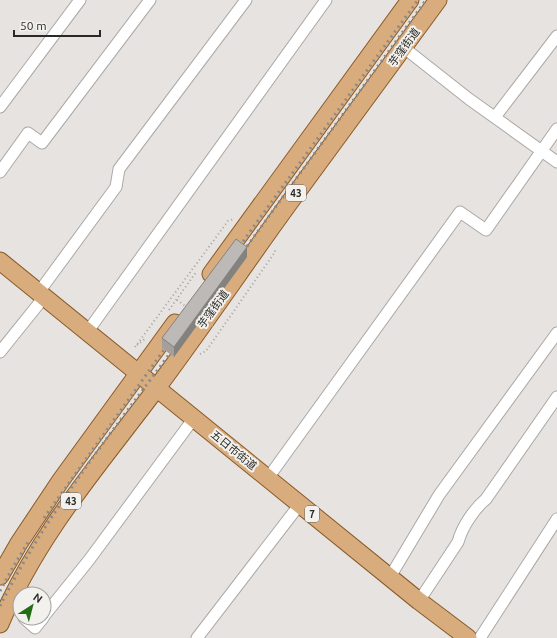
<svg xmlns="http://www.w3.org/2000/svg" width="557" height="638" font-family="Ubuntu,'Noto Sans JP',sans-serif">
  <rect width="100%" height="100%" fill="#e6e3e0"/>
  <g fill="none" stroke-linecap="round" stroke-linejoin="round">
    <defs>
      <g id="street">
        <path d="M403,47L469,99L557,162"/>
        <path d="M0,107L80,0"/>
        <path d="M495,117L557,36"/>
        <path d="M0,172L28,133L42,143L150,0"/>
        <path d="M39,292L116,187L119,169L246,0"/>
        <path d="M88,331L326,0"/>
        <path d="M0,352L45,296"/>
        <path d="M268,478L460,212L486,230L557,129"/>
        <path d="M390,577L439,495L557,333"/>
        <path d="M419,601L458,542C462,527 474,509 486,499L557,397"/>
        <path d="M44,616L89,560L194,418"/>
        <path d="M24,618L35,628L43,618"/>
        <path d="M197,638L300,504"/>
        <path d="M480,638L557,519"/>
      </g>
      <g id="primary">
        <path d="M0,261L419,601L468,638"/>
        <path d="M211,274L410,0"/>
        <path d="M0,576L19,543L61,480L175,323"/>
        <path d="M0,624C37,535 99,465 156,389C204,325 248,259 295,195C342,130 391,65 438,0"/>
      </g>
    </defs>
    <use href="#street" stroke="#aba8a5" stroke-width="13"/>
    <use href="#primary" stroke="#8a5a27" stroke-width="19"/>
    <g stroke="#a5a3a0" stroke-width="2" stroke-dasharray="1 3" stroke-linecap="butt">
      <path d="M169,310L197,271"/>
      <path d="M137,345L145,339"/>
      <path d="M135,347L228,221L234,219"/>
      <path d="M200,354L206,351L275,252V248"/>
    </g>
    <use href="#street" stroke="#fff" stroke-width="11"/>
    <use href="#primary" stroke="#d8ac7d" stroke-width="17"/>
    <g stroke="#8c8a88" stroke-width="3" stroke-dasharray="2 4" stroke-linecap="butt">
      <path d="M236,251L418,0"/>
      <path d="M240,256L426,0"/>
      <path d="M44,518L171,340"/>
      <path d="M0,591L13,567L30,539"/>
      <path d="M0,606C47,512 114,430 176,345"/>
    </g>
    <g stroke="#a5a3a0" stroke-width="2" stroke-dasharray="1 3" stroke-linecap="butt">
      <path d="M177,300L188,308"/>
      <path d="M202,319L215,328"/>
    </g>
  </g>
  <path fill="#a29f9d" d="M247,257L174,357L162,348V338Z"/>
  <path fill="#84827f" d="M247,247V257L174,357V347Z"/>
  <path fill="#bcb9b6" stroke="#84827f" d="M236,239L247,247L174,347L162,338Z"/>
  <g text-anchor="middle" stroke-width="4" stroke-linejoin="round" paint-order="stroke">
    <g fill="#f3f1ed" stroke="#666562" stroke-width="1">
      <rect x="286" y="185" width="20" height="16" rx="3"/>
      <rect x="61" y="493" width="20" height="16" rx="3"/>
      <rect x="305" y="506" width="14" height="16" rx="3"/>
    </g>
    <g font-size="10" font-weight="bold" fill="#292927">
      <text x="296" y="197">43</text>
      <text x="71" y="505">43</text>
      <text x="312" y="518">7</text>
    </g>
    <g font-size="11" fill="#292927" stroke="#f3f1ed">
      <text transform="translate(404 47) rotate(-54)" y="4">芋窪街道</text>
      <text transform="translate(213 309) rotate(-54)" y="4">芋窪街道</text>
      <text transform="translate(234 450) rotate(39)" y="4">五日市街道</text>
    </g>
  </g>
  <g transform="translate(32 606) rotate(36)"><circle r="19" fill="#f3f1ed" stroke="#a2a19e"/>
  <path d="M0-3L7 15L0 10L-7 15Z" fill="#237014"/>
  <text y="-6" font-size="11" font-weight="bold" text-anchor="middle" fill="#292927">N</text>
  </g>
  <path d="M14 30v6h86v-6" fill="none" stroke="#292927" stroke-width="2"/>
  <text x="20" y="30" font-size="12" fill="#292927" stroke="#f3f1ed" stroke-width="3" paint-order="stroke">50 m</text>
</svg>
